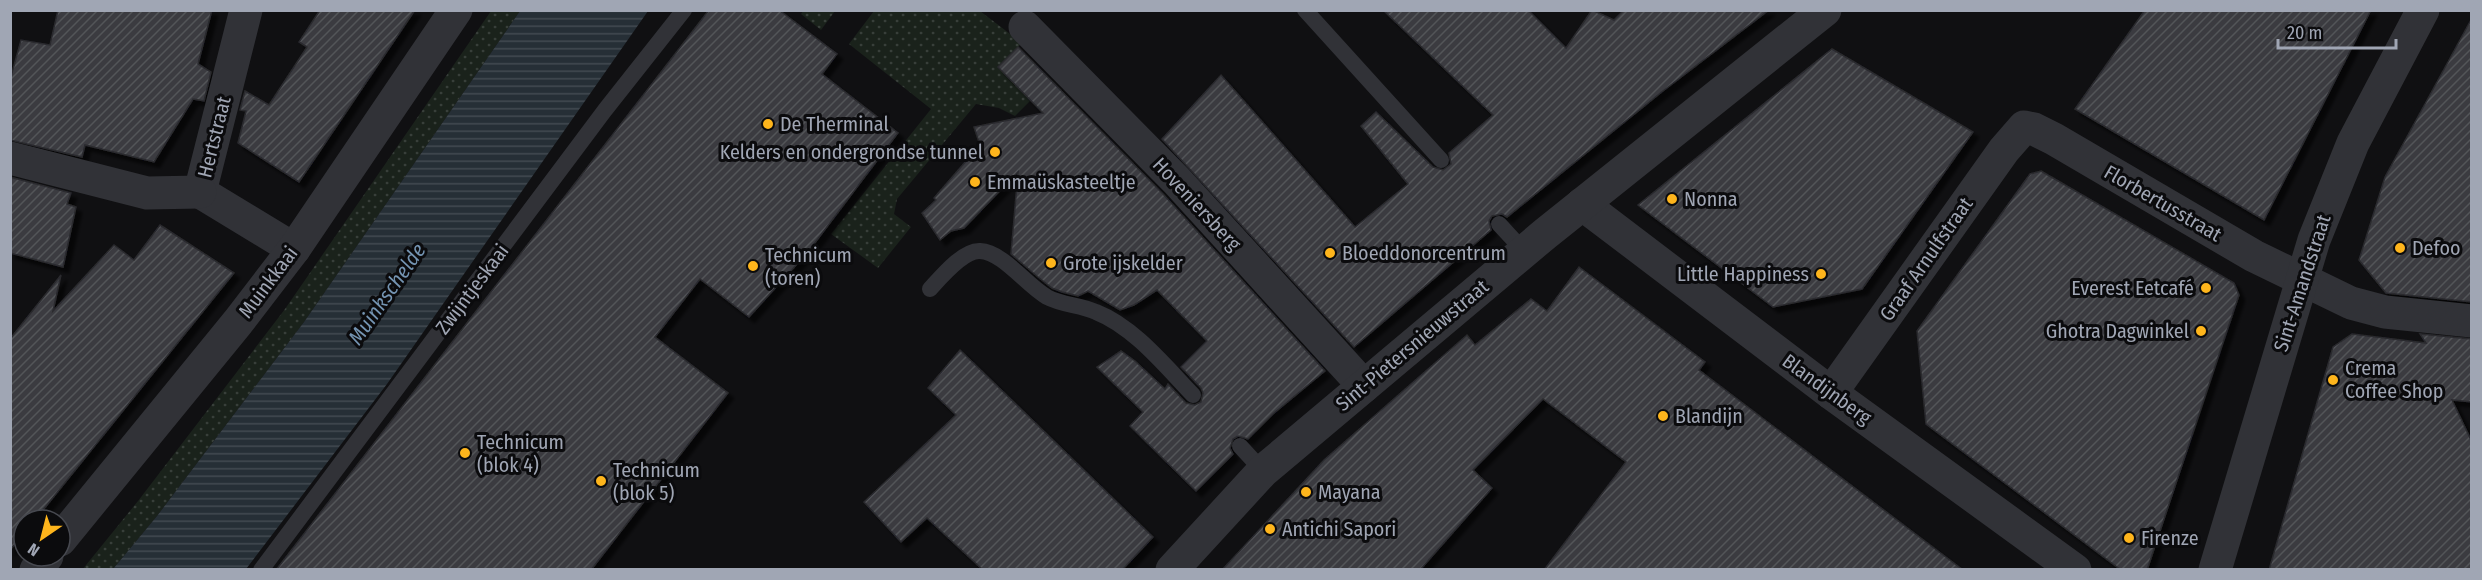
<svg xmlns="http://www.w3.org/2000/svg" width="2482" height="580" font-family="'Fira Sans Condensed',sans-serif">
  <defs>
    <pattern id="grass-dots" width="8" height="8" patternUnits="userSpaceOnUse" patternTransform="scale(1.5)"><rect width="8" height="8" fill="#1a221b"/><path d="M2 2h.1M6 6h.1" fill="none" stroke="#383f3a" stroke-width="1.8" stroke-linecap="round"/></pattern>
    <pattern id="water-rules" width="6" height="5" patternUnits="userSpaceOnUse" patternTransform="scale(1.5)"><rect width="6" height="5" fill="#262f36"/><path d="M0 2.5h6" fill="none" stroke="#424a51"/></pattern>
    <pattern id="building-hatch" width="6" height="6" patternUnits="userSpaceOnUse" patternTransform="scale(1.5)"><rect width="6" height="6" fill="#3a3b40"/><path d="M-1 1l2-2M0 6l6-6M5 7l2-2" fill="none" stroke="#535459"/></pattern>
    <filter id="shadow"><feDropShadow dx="5.5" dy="5.5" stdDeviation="1.5" flood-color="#0009"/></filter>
  </defs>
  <rect width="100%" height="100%" fill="#101012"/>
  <g fill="url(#grass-dots)">
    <path d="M804,10H835V11L821,30L801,14Z"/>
    <path d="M491,11H520L304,322L157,516L113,569L82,570L138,501L285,309Z"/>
    <path d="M874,11H980L1022,43L998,67L1031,100L1015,116L999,108L976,104L897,199L894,214L911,227L878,268L831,234L931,109L849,44Z"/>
  </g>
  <path fill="url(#water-rules)" d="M520,11H648L387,384L246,569H113L157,516L304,322Z"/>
  <g fill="url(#building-hatch)" stroke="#2a2a2e" stroke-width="1.5" filter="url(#shadow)">
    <path d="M58,10H212L198,64L211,72L204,101L193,99L154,162L85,145L82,157L10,140V80L21,40L50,45Z"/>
    <path d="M320,10H415L299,182L238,143L246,111L240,110L245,91L269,105L307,47L299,42Z"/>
    <path d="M709,10H779L837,54L822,74L898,133L808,252L749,317L700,279L655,337L728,393L591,570H276Z"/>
    <path d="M1383,10H1528L1566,48L1592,10L1614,20L1624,10H1769L1663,91L1507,217L1502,214L1492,216L1489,221L1491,230L1354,347L1162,139L1221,75L1355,227L1408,184L1361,126L1376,112L1433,167L1443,170L1451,164L1449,153L1493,115Z"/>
    <path d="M2145,10H2371L2264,220L2075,109Z"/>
    <path d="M2472,18V302L2386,293L2359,260L2385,177Z"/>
    <path d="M1018,47L1163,194L1325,371L1273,414L1248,439L1238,436L1233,439L1230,448L1233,454L1196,491L1130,426L1143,412L1097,367L1121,351L1135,361L1165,389L1168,384L1186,403L1195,405L1201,402L1203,393L1201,388L1181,367L1207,341L1157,290L1134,305L1120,310L1088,291L1078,296L1062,292L1052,288L1038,277L1011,254L1018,172L964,228L951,231L940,240L922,213L936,200L934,198L980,145L974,127L1043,113L998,67Z"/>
    <path d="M1832,49L1973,132L1862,289L1773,307L1638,205Z"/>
    <path d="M2041,171L2234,283L2239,295L2147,570H2121L1926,424L1917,331L2030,174Z"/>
    <path d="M10,177L71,193L67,204L76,207L63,267L10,253Z"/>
    <path d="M160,225L234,273L35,520H24V534L10,550V339L61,275L53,311L114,245L134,260Z"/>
    <path d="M1579,267L1705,362L1699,370L1963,570H1544L1626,462L1543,399L1473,470L1492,488L1420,570H1222L1324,460L1467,335L1475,345L1531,299L1547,311Z"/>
    <path d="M2352,334L2426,343L2420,334L2472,339V402L2452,400L2472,442V570H2269L2333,347Z"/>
    <path d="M960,350L1153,537L1122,570H983L927,518L901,542L864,502L956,415L928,388Z"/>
  </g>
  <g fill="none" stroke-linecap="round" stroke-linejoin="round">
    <g stroke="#313237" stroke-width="16">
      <path d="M1305,10L1441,160"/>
      <path d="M1499,224L1524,251"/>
      <path d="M930,289C941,277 963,250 980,251C1003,252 1026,285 1047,297C1062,305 1080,305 1096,312C1134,327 1165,366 1193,395"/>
      <path d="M1240,446L1263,471"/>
      <path d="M261,570L605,110L684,10"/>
    </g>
    <g stroke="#313237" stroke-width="33">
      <path d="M246,10L200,192L294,249"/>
      <path d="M1025,27L1177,181L1364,386"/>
      <path d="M10,158L147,193L200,192"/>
      <path d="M1582,204L1831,393L2075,570"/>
      <path d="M1831,393L2004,150L2024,127L2034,129L2054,139L2254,256L2351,303L2385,312L2472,321"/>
      <path d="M60,540L238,322L294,249L456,10"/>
      <path d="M36,570L47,556"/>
      <path d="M1172,570L1263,471L1545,234L1825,10"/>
      <path d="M2215,570L2314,240L2353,143L2423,10"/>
    </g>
  </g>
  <g fill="#feb51c" stroke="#0b0b0d" stroke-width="2">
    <circle cx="768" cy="124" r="6"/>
    <circle cx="995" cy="152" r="6"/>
    <circle cx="975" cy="182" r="6"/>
    <circle cx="1672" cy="199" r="6"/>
    <circle cx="2400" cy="248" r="6"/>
    <circle cx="1330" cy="253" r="6"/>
    <circle cx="1051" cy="263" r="6"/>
    <circle cx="753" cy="266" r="6"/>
    <circle cx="1821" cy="274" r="6"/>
    <circle cx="2206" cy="288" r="6"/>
    <circle cx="2201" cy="331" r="6"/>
    <circle cx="2333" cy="380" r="6"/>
    <circle cx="1663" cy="416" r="6"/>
    <circle cx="465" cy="453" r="6"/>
    <circle cx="601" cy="481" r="6"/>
    <circle cx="1306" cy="492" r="6"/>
    <circle cx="1270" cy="529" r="6"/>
    <circle cx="2129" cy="538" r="6"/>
  </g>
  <g text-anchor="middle" stroke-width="6" stroke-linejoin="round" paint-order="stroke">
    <g font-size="20" fill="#a0a6b4" stroke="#0b0b0d" text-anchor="start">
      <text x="780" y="131">De Therminal</text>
      <text x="983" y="159" text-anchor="end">Kelders en ondergrondse tunnel</text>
      <text x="987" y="189">Emmaüskasteeltje</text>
      <text x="1684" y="206">Nonna</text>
      <text x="2412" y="255">Defoo</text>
      <text x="1342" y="260">Bloeddonorcentrum</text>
      <text x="765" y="262">Technicum<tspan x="765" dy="23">(toren)</tspan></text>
      <text x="1063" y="270">Grote ijskelder</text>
      <text x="1809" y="281" text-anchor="end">Little Happiness</text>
      <text x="2194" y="295" text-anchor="end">Everest Eetcafé</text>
      <text x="2189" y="338" text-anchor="end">Ghotra Dagwinkel</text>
      <text x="2345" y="375">Crema<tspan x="2345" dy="23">Coffee Shop</tspan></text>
      <text x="1675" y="423">Blandijn</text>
      <text x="477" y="449">Technicum<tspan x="477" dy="23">(blok 4)</tspan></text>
      <text x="613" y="477">Technicum<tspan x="613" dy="23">(blok 5)</tspan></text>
      <text x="1318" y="499">Mayana</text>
      <text x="1282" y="536">Antichi Sapori</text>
      <text x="2141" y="545">Firenze</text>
    </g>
    <g font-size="20" fill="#a0a6b4" stroke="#0b0b0d">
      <text transform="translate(214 137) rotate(-76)" y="7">Hertstraat</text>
      <text transform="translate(2163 203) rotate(30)" y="7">Florbertusstraat</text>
      <text transform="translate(1197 204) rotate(47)" y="7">Hoveniersberg</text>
      <text transform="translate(1926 259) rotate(-55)" y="7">Graaf Arnulfstraat</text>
      <text transform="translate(268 282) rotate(-53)" y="7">Muinkkaai</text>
      <text transform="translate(2302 283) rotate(-72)" y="7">Sint-Amandstraat</text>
      <text transform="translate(472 289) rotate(-53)" y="7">Zwijntjeskaai</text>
      <text transform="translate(1412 345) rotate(-40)" y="7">Sint-Pietersnieuwstraat</text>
      <text transform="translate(1827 389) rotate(36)" y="7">Blandijnberg</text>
    </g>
    <g font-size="21" font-style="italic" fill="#7494b2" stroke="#0b0b0d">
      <text transform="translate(387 294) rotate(-55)" y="7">Muinkschelde</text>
    </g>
  </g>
  <rect width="2482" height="580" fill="none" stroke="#a0a6b4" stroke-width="24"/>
  <g transform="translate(42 538) rotate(215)"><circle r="28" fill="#0b0b0d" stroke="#474950" stroke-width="1.5"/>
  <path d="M0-4.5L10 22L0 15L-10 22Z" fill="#feb51c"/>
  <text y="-9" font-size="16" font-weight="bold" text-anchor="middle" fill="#a0a6b4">N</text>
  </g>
  <path d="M2278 39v9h118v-9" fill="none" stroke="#a0a6b4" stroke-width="3"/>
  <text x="2287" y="39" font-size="18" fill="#a0a6b4" stroke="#0b0b0d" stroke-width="4.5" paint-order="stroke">20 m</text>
</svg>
